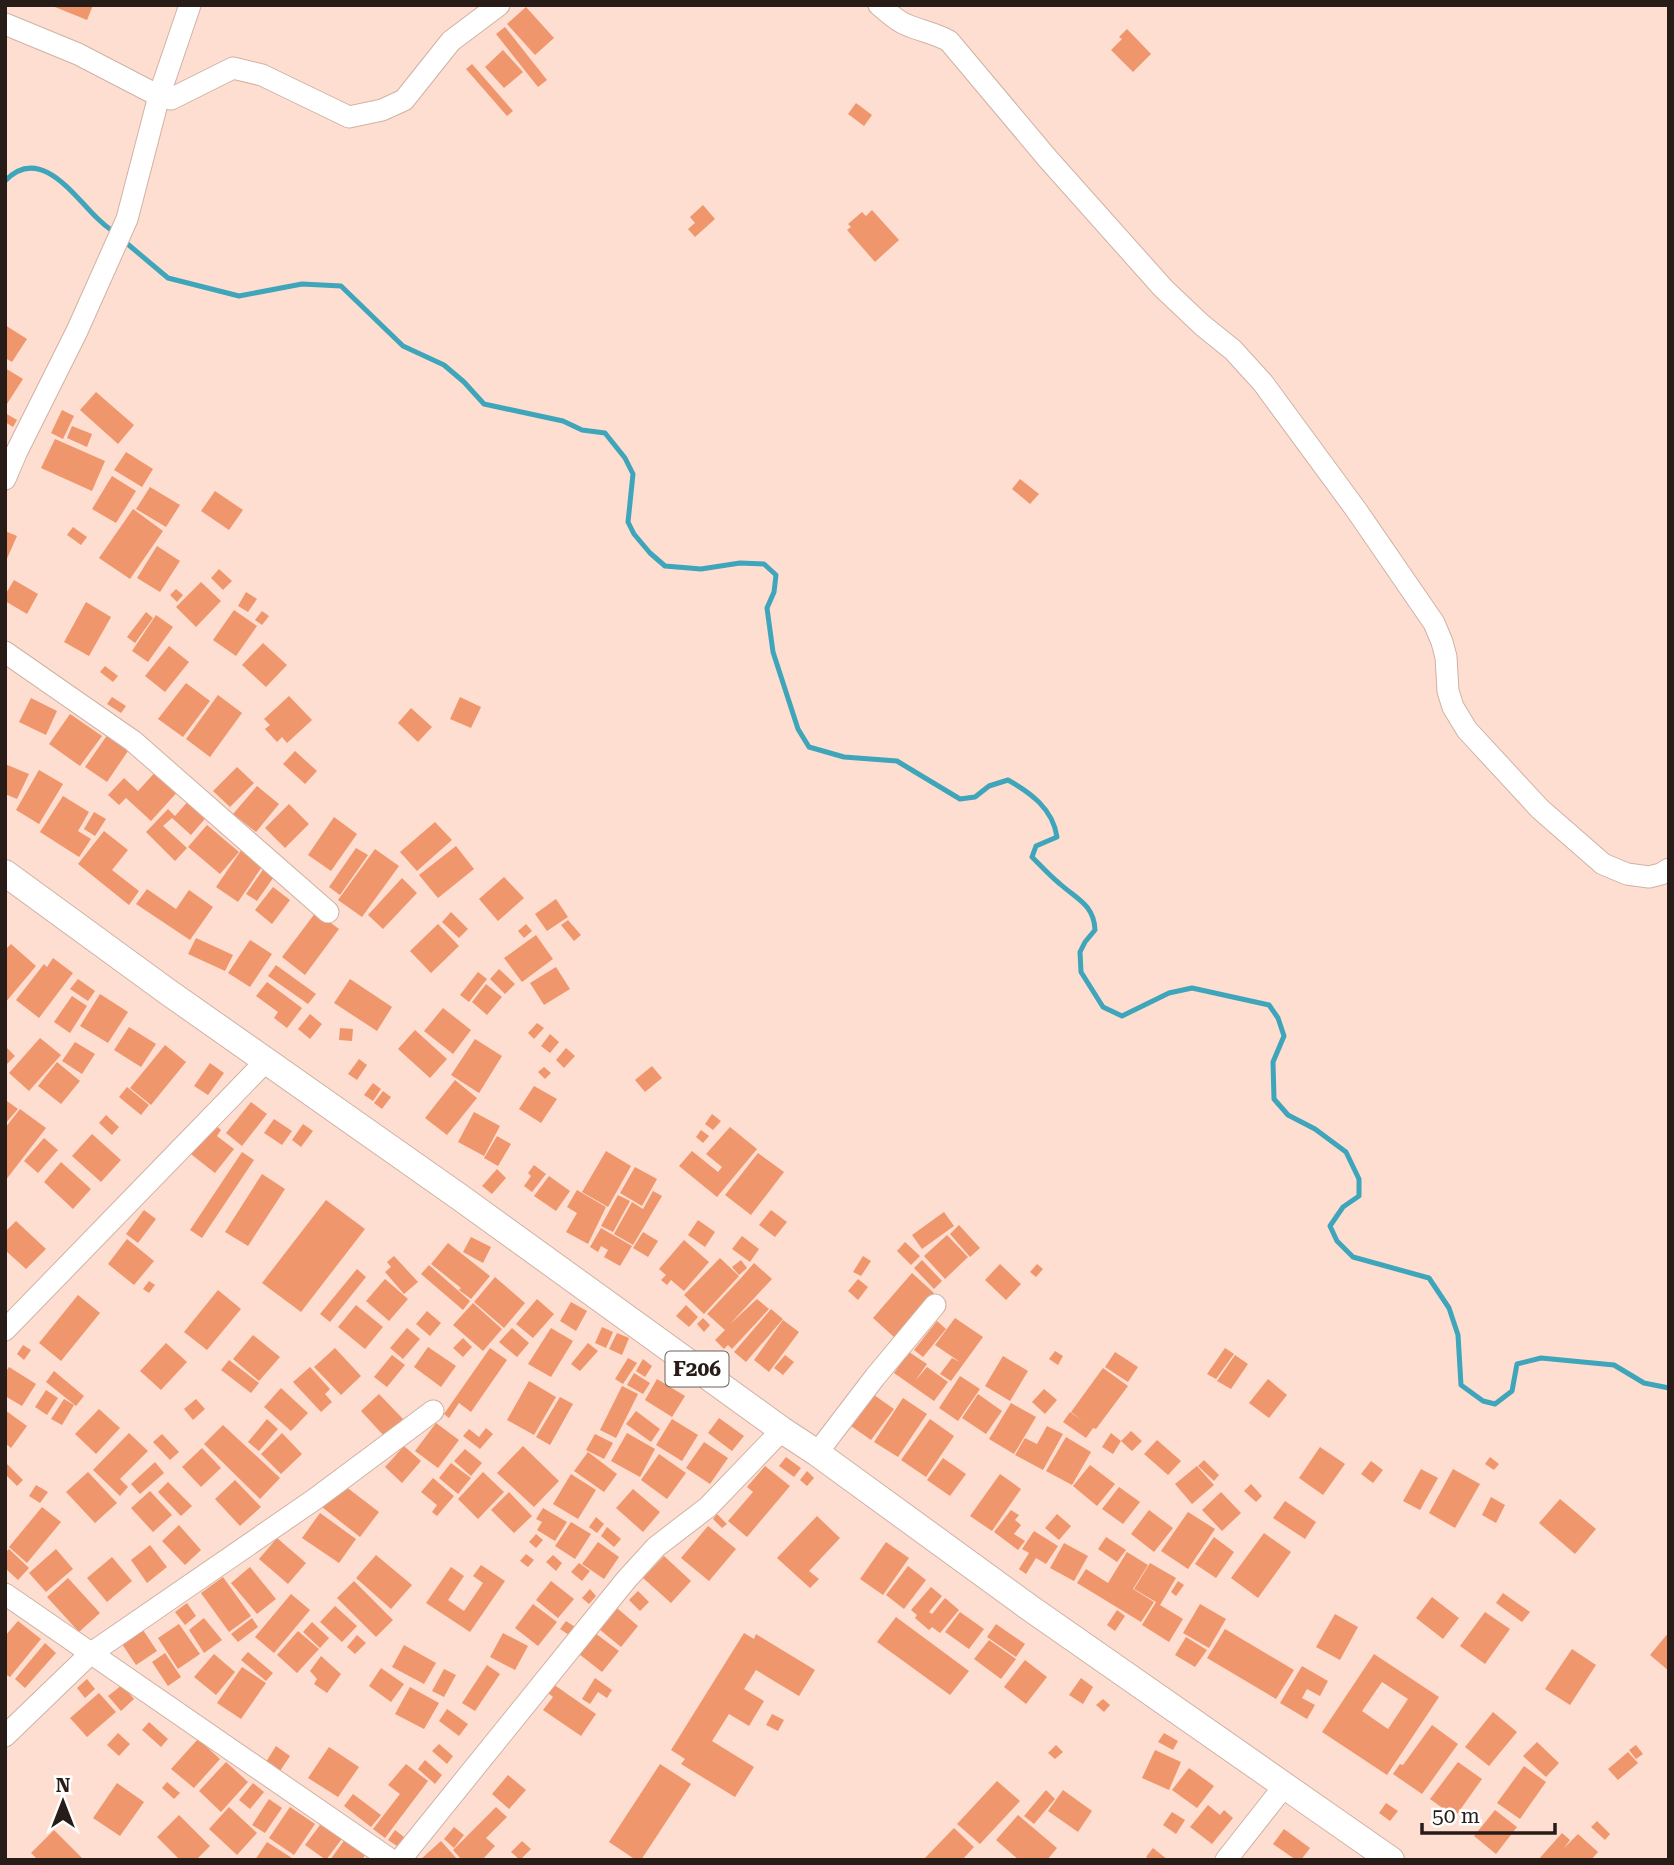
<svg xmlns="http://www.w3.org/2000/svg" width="1674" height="1865" font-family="'Roboto Serif',serif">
  <rect width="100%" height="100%" fill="#fdded0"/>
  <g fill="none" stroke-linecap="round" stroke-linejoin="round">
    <g stroke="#3ea5bb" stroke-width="5">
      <path d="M5,181C40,144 74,196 97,218C102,223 108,228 114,232"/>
      <path d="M124,241L168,278L239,296L302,284L341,286L403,346L444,365L464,382L484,404L563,421L582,430L605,433L625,458L633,474L628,522L634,534L650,553L665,566L701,569L740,563L764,564L776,575L774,592L767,608L773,652L798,729L809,747L844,757L897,761L960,799L975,797L989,786L1008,780C1031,793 1053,809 1057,837L1036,846L1032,857C1041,866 1050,876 1060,884C1077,899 1094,905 1095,930L1085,942L1080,952L1081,972L1103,1007L1122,1016L1169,993L1192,988L1269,1005L1278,1018L1284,1036L1273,1062L1274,1099L1288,1115L1315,1129L1346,1152L1359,1179V1196L1343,1207L1330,1226L1337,1241L1353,1257L1429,1278L1449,1308L1458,1335L1461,1385L1483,1401L1495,1404L1512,1391L1517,1364L1541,1358L1614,1365L1644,1383L1669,1388"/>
    </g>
  </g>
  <g fill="#f0966c" fill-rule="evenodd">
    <path d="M50,5H93L87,20Z"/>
    <path d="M526,7L554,38L535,55L507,24Z"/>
    <path d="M505,27L547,80L538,87L496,34Z"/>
    <path d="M1127,29L1151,54L1133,72L1111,50L1122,39L1119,37Z"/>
    <path d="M503,50L523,72L504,88L485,67Z"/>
    <path d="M472,64L513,111L507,116L466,69Z"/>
    <path d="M856,103L872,115L864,126L848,114Z"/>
    <path d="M703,205L715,219L695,237L688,229L695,223L690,217Z"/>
    <path d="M872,210L899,240L875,262L847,230L851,227L848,224L862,212L866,216Z"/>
    <path d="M5,325L27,339L12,362L5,358Z"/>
    <path d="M5,368L23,379L5,407Z"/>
    <path d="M96,392L134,425L118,444L80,410Z"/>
    <path d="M62,410L74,416L63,439L51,433Z"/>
    <path d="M5,413L17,420L13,427L5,422Z"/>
    <path d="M72,426L92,434L87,447L67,438Z"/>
    <path d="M55,439L105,461L92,491L41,468Z"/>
    <path d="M126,452L153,469L142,487L114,470Z"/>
    <path d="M112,476L136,491L116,523L92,509Z"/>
    <path d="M1020,479L1039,494L1030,504L1012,489Z"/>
    <path d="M150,487L180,505L166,527L136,509Z"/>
    <path d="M215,491L243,510L229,530L201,511Z"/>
    <path d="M133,509L163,531L130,579L99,558Z"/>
    <path d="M73,527L87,537L81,545L67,535Z"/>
    <path d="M5,531L17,536L5,563Z"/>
    <path d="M157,546L180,561L160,592L137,578Z"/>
    <path d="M219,569L232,581L223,590L211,578Z"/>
    <path d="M14,580L38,594L27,614L5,601V595Z"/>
    <path d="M201,582L221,601L196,627L176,607Z"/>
    <path d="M176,589L183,595L177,602L170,595Z"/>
    <path d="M246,592L257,599L248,612L238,606Z"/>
    <path d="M86,602L111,617L89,656L64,642Z"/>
    <path d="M234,610L257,626L236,656L213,640Z"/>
    <path d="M262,611L269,616L262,625L255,620Z"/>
    <path d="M146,612L153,618L135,643L127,637Z"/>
    <path d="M156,615L173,627L148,662L132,651Z"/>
    <path d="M263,643L287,665L266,687L242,665Z"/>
    <path d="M169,646L189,662L165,692L145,676Z"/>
    <path d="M105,666L118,676L113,682L100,672Z"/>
    <path d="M186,683L210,701L183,737L158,719Z"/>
    <path d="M218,695L242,713L210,757L186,739Z"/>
    <path d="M289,696L312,720L287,743L282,737L277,742L265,729L270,725L264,719Z"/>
    <path d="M112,697L126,706L121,713L107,704Z"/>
    <path d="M460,697L481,707L471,728L450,719Z"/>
    <path d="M31,698L57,711L46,735L19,722Z"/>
    <path d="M411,708L432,727L418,742L398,723Z"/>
    <path d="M70,714L102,736L80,766L49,744Z"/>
    <path d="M108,734L130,748L107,782L85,767Z"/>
    <path d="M295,751L317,771L305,784L283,764Z"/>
    <path d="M5,764L29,774L17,799L5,794Z"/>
    <path d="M237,767L254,783L230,807L213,791Z"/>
    <path d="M158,769L180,789L151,821L126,798L119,805L108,795L124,778L138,791Z"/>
    <path d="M39,770L63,784L39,824L16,810Z"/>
    <path d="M257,786L279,804L256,832L233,814Z"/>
    <path d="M63,796L89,812L78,831L91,839L79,857L40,832Z"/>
    <path d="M191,798L209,814L191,835L172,818L163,826L187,848L175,861L146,832L168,809L175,816Z"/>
    <path d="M289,804L309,824L285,848L265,828Z"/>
    <path d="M94,812L106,819L95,836L84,829Z"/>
    <path d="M334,817L357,834L331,871L308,855Z"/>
    <path d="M435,822L452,840L417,871L400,852Z"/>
    <path d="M207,825L239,852L220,874L188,847Z"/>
    <path d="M104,831L128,850L112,870L139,891L129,905L78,864Z"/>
    <path d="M244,846L266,861L238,902L216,887Z"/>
    <path d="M456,846L474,869L438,898L419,875Z"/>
    <path d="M356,848L368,855L340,895L329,887Z"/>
    <path d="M375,849L399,866L362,917L338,900Z"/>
    <path d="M267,864L278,871L257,901L246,894Z"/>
    <path d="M504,877L524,898L498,921L479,899Z"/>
    <path d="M402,878L417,893L383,929L368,915Z"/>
    <path d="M273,887L290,900L272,924L255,910Z"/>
    <path d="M147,889L176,909L189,890L213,907L190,940L136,904Z"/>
    <path d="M556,899L568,917L547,931L535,914Z"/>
    <path d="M316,912L339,929L305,975L282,957Z"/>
    <path d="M451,912L468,929L459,938L442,922Z"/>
    <path d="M568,920L581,935L574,941L561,925Z"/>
    <path d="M438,924L459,946L431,973L410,951Z"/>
    <path d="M526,924L532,931L524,938L518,931Z"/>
    <path d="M536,935L553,959L522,982L504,958Z"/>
    <path d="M196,938L233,955L225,971L188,954Z"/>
    <path d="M250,940L272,954L250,987L228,973Z"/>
    <path d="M11,944L36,966L5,1003V950Z"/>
    <path d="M53,958L73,973L39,1018L16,1000L44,964L47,967Z"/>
    <path d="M276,965L316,994L308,1004L268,976Z"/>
    <path d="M556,967L570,989L544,1005L530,983Z"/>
    <path d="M499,969L515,984L505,994L490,979Z"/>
    <path d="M478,972L487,979L469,1002L460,995Z"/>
    <path d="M78,979L95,991L88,1001L70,989Z"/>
    <path d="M350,979L392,1007L377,1031L334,1003Z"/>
    <path d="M267,982L302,1008L287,1028L274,1018L278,1012L256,996Z"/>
    <path d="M486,984L502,997L487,1015L472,1002Z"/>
    <path d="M100,994L128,1012L108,1043L80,1026Z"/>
    <path d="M72,996L87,1006L70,1033L54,1022Z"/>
    <path d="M443,1008L471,1030L453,1054L424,1031Z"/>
    <path d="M310,1014L322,1024L310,1039L298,1029Z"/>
    <path d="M537,1023L544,1028L534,1039L528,1033Z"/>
    <path d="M129,1027L156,1044L141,1067L114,1050Z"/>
    <path d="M340,1028L353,1029L352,1041L339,1040Z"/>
    <path d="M415,1030L447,1059L430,1078L398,1049Z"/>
    <path d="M550,1034L559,1042L550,1053L541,1046Z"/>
    <path d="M40,1038L61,1055L29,1091L9,1073Z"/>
    <path d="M475,1039L502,1056L479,1093L451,1075Z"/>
    <path d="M75,1042L95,1054L82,1074L62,1061Z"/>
    <path d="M165,1045L186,1062L151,1105L130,1088Z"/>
    <path d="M5,1046L15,1056L5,1066Z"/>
    <path d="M566,1048L575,1056L564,1068L556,1060Z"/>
    <path d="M359,1059L367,1065L357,1080L348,1074Z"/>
    <path d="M57,1062L80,1081L61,1104L38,1086Z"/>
    <path d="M210,1063L224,1073L208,1095L194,1086Z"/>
    <path d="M652,1066L662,1078L645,1092L635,1080Z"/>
    <path d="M544,1067L551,1073L545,1079L538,1072Z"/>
    <path d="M455,1080L477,1098L447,1135L425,1118Z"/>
    <path d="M373,1083L381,1089L373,1101L364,1095Z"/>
    <path d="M534,1086L557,1099L541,1123L519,1109Z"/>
    <path d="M127,1087L149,1105L141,1115L119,1097Z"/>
    <path d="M383,1091L391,1097L382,1109L374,1103Z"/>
    <path d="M7,1101L18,1109L5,1124V1103Z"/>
    <path d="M251,1102L267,1114L242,1146L226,1133Z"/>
    <path d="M20,1109L46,1128L5,1181V1128Z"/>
    <path d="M474,1112L500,1126L484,1156L458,1142Z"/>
    <path d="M712,1114L721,1121L713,1130L705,1124Z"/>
    <path d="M106,1115L119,1127L112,1135L99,1123Z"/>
    <path d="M274,1119L292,1131L282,1145L264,1133Z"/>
    <path d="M210,1121L221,1130L217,1136L234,1149L215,1173L187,1151Z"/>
    <path d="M303,1124L313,1131L301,1147L292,1140Z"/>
    <path d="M730,1127L757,1149L717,1197L679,1166L692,1151L718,1172L722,1167L706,1154Z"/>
    <path d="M701,1130L709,1136L703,1143L696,1137Z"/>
    <path d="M92,1134L121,1160L101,1182L72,1156Z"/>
    <path d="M497,1136L511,1144L498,1166L484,1158Z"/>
    <path d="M44,1138L58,1150L38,1173L24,1161Z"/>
    <path d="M606,1151L631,1166L608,1207L582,1192Z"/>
    <path d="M242,1152L254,1160L202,1238L190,1230Z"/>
    <path d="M758,1153L784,1172L751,1215L725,1195Z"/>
    <path d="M61,1162L91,1189L73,1209L44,1182Z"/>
    <path d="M534,1165L546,1174L532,1192L524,1186L531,1176L528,1173Z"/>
    <path d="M635,1167L657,1179L642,1206L620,1193Z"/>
    <path d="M497,1169L506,1178L492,1194L482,1186Z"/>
    <path d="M262,1174L285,1189L248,1246L225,1232Z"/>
    <path d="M549,1176L570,1191L556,1211L534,1196Z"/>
    <path d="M577,1190L606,1207L588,1244L566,1232L577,1213L567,1207Z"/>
    <path d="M653,1191L662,1196L633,1245L614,1234L632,1202L643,1209Z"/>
    <path d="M618,1195L630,1201L613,1232L601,1226Z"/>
    <path d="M326,1200L365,1229L301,1312L262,1283Z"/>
    <path d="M144,1210L156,1219L138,1243L126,1234Z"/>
    <path d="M771,1210L787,1222L775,1237L759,1225Z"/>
    <path d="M944,1212L954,1226L922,1249L912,1235Z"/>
    <path d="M698,1220L715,1232L705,1247L688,1235Z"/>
    <path d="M16,1221L46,1249L26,1269L5,1250V1232Z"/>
    <path d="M959,1225L980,1248L970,1257L950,1234Z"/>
    <path d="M601,1228L632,1246L620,1266L604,1257L608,1250L601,1246L598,1252L590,1247Z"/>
    <path d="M643,1232L658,1241L648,1257L633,1248Z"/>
    <path d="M947,1235L968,1257L945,1279L924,1256Z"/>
    <path d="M742,1236L759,1249L750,1262L732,1249Z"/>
    <path d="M471,1237L491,1247L483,1263L463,1252Z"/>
    <path d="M127,1239L154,1261L134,1285L108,1264Z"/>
    <path d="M684,1240L709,1262L684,1291L671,1280L667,1285L661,1280L666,1275L659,1269Z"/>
    <path d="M905,1242L920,1256L911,1265L897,1251Z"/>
    <path d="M448,1243L490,1276L471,1299L459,1290L461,1288L431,1264Z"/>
    <path d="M394,1256L418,1282L404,1294L385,1272L391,1267L387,1262Z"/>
    <path d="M863,1256L871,1261L861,1276L853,1272Z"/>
    <path d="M720,1258L739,1276L704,1314L684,1295Z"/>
    <path d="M741,1260L747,1268L739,1275L732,1267Z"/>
    <path d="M922,1260L942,1281L934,1289L914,1268Z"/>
    <path d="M754,1263L772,1279L730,1324L757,1299L769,1309L732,1349L728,1345L724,1349L715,1340L725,1330L707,1314L741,1278L742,1280L741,1278Z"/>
    <path d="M1000,1264L1021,1284L1006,1300L985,1280Z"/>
    <path d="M1037,1264L1043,1269L1036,1277L1030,1272Z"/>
    <path d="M429,1265L470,1301L463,1310L421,1274Z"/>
    <path d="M357,1269L366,1277L330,1322L320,1314Z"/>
    <path d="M912,1273L934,1293L894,1337L873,1318Z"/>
    <path d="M495,1277L525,1303L504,1328L474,1302Z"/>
    <path d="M385,1279L408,1299L389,1321L366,1301Z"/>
    <path d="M858,1279L868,1287L858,1300L848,1291Z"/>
    <path d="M149,1281L155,1285L149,1293L143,1289Z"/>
    <path d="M218,1290L241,1309L207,1350L184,1332Z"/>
    <path d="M78,1295L100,1313L61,1361L39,1343Z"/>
    <path d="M537,1299L554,1314L533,1338L516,1324Z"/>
    <path d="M571,1302L587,1311L576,1331L560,1321Z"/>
    <path d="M473,1303L502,1329L483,1351L453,1325Z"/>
    <path d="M356,1305L383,1327L365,1349L338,1327Z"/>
    <path d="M686,1305L698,1317L689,1327L676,1316Z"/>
    <path d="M771,1309L783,1319L746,1362L734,1352Z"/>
    <path d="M427,1311L441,1323L430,1336L416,1324Z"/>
    <path d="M703,1318L710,1325L704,1332L697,1324Z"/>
    <path d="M955,1318L983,1337L951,1381L940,1374L952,1358L960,1362L935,1345Z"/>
    <path d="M783,1320L799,1332L769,1372L754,1360Z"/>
    <path d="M937,1321L946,1329L923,1357L914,1350Z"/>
    <path d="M602,1327L613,1332L606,1348L595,1343Z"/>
    <path d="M407,1328L420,1339L403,1359L390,1348Z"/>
    <path d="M512,1328L529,1343L517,1357L499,1342Z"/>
    <path d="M551,1328L573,1341L551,1377L528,1364Z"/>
    <path d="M617,1333L629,1338L622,1355L609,1349Z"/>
    <path d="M253,1335L280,1357L259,1381L233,1359Z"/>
    <path d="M463,1338L472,1347L463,1357L453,1348Z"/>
    <path d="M166,1343L187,1362L161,1390L140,1371Z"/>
    <path d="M588,1343L598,1351L580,1371L571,1364Z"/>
    <path d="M23,1345L31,1350L24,1360L17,1354Z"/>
    <path d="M428,1347L456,1366L441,1387L414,1367Z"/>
    <path d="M335,1348L361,1376L341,1395L314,1367Z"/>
    <path d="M490,1348L507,1360L471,1412L459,1403L449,1418L444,1414Z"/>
    <path d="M1225,1348L1234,1354L1216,1379L1207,1374Z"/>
    <path d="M1055,1351L1063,1356L1058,1365L1049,1359Z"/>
    <path d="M909,1352L927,1364L915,1381L927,1367L948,1382L934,1401L894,1373Z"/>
    <path d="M1115,1352L1138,1367L1128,1382L1105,1367Z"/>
    <path d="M392,1355L405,1365L387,1387L374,1377Z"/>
    <path d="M785,1355L794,1362L783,1375L774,1368Z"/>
    <path d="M1235,1355L1248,1364L1231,1389L1217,1381Z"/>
    <path d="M1003,1356L1028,1371L1010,1401L985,1386Z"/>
    <path d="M628,1358L637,1363L623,1384L615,1379Z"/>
    <path d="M643,1359L652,1366L645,1377L636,1371Z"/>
    <path d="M229,1360L259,1383L251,1393L221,1370Z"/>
    <path d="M9,1367L36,1384L22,1406L5,1396V1373Z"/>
    <path d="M310,1367L330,1389L325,1394L332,1402L321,1412L293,1382Z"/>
    <path d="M1103,1368L1128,1386L1096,1429L1093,1428L1086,1438L1063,1422L1070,1412L1083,1421L1071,1412Z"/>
    <path d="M54,1371L84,1396L76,1406L46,1382Z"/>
    <path d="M634,1373L650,1383L643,1394L627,1385Z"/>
    <path d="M960,1376L980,1389L958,1421L939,1408Z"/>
    <path d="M657,1379L685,1396L672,1417L645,1400Z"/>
    <path d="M1268,1379L1287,1395L1269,1418L1249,1403Z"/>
    <path d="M529,1381L556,1397L534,1435L507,1420Z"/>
    <path d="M622,1386L638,1394L616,1438L600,1430Z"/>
    <path d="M281,1388L308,1413L291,1431L264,1407Z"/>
    <path d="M1044,1389L1057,1400L1045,1414L1032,1402Z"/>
    <path d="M46,1390L58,1398L47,1415L35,1407Z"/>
    <path d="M379,1394L403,1419L385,1437L361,1411Z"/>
    <path d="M978,1394L1002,1411L986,1434L962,1418Z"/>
    <path d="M874,1395L894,1409L871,1440L851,1426Z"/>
    <path d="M560,1397L573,1404L550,1445L536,1437Z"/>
    <path d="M903,1398L927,1414L898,1457L874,1442Z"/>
    <path d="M64,1399L74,1405L62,1425L51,1419Z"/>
    <path d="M196,1399L205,1409L193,1420L184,1409Z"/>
    <path d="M1011,1403L1036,1417L1014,1454L989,1439Z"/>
    <path d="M99,1409L120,1428L96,1454L75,1434Z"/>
    <path d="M5,1410L27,1426L11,1448L5,1443Z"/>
    <path d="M636,1411L660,1429L651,1442L626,1424Z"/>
    <path d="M719,1418L744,1436L732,1451L708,1433Z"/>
    <path d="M267,1419L278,1429L259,1451L248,1442Z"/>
    <path d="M672,1419L698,1435L682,1461L656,1445Z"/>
    <path d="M930,1419L954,1436L926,1477L901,1460Z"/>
    <path d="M436,1423L459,1440L438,1468L415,1451Z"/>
    <path d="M223,1425L280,1478L260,1499L204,1444Z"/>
    <path d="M1047,1426L1063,1434L1043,1470L1015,1455L1025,1438L1037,1444Z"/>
    <path d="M486,1428L493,1434L480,1449L463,1436L469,1429L479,1437Z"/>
    <path d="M1131,1431L1142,1441L1132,1451L1121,1441L1113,1454L1102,1447L1111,1433L1121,1441Z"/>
    <path d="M129,1433L148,1451L120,1479L128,1487L120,1496L93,1470Z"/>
    <path d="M282,1433L302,1454L281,1474L261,1454Z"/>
    <path d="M627,1433L655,1449L640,1477L611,1461Z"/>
    <path d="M162,1434L179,1452L170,1460L153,1442Z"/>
    <path d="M595,1434L613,1443L604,1459L586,1450Z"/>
    <path d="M1066,1437L1091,1452L1072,1485L1046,1471Z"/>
    <path d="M1157,1440L1181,1461L1168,1475L1144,1454Z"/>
    <path d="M704,1442L728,1458L710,1484L686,1468Z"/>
    <path d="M404,1446L421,1461L402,1483L385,1467Z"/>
    <path d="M523,1446L559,1481L534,1507L497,1473Z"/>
    <path d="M1320,1447L1345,1464L1323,1495L1299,1478Z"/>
    <path d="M202,1448L221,1468L201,1487L182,1467Z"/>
    <path d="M465,1449L482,1463L471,1476L454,1461Z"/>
    <path d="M588,1452L617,1474L604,1492L574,1471Z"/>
    <path d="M659,1454L686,1473L667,1499L641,1480Z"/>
    <path d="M786,1457L801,1468L794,1477L779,1466Z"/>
    <path d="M1490,1457L1499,1464L1494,1470L1485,1464Z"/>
    <path d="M943,1458L966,1474L950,1496L927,1480Z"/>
    <path d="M1204,1460L1219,1475L1214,1481L1198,1466Z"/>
    <path d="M1371,1461L1383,1470L1373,1483L1361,1474Z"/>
    <path d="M5,1462L23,1480L17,1486L5,1474Z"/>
    <path d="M155,1462L164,1473L140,1494L131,1484Z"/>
    <path d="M451,1463L471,1478L458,1494L439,1478Z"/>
    <path d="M1090,1465L1115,1484L1097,1506L1073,1486Z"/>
    <path d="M765,1466L790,1486L747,1537L728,1521L753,1492L747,1487Z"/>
    <path d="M1197,1466L1214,1485L1192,1504L1175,1484Z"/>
    <path d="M1421,1469L1438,1478L1420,1510L1403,1501Z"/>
    <path d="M1453,1469L1480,1484L1455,1528L1429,1513Z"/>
    <path d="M807,1471L814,1478L807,1486L800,1480Z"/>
    <path d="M88,1472L117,1503L95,1523L66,1492Z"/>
    <path d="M483,1472L504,1492L478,1519L458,1499Z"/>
    <path d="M571,1474L596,1490L578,1519L553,1504Z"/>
    <path d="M1000,1474L1021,1489L992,1531L970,1516Z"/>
    <path d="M433,1478L454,1496L437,1516L432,1512L437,1505L421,1492Z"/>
    <path d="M235,1480L261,1507L240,1526L215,1499Z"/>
    <path d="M168,1482L192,1506L181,1516L158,1492Z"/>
    <path d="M341,1483L379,1512L360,1537L322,1507Z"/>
    <path d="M1251,1484L1262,1496L1256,1502L1244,1491Z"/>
    <path d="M36,1485L48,1492L40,1503L29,1496Z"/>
    <path d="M1119,1487L1140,1502L1123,1524L1102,1509Z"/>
    <path d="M633,1489L660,1512L643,1532L616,1508Z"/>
    <path d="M150,1491L172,1515L153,1532L131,1508Z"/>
    <path d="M509,1492L532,1516L514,1533L491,1510Z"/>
    <path d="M1221,1492L1241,1513L1222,1531L1202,1510Z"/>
    <path d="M1491,1497L1505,1505L1496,1523L1482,1515Z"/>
    <path d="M1560,1499L1596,1529L1575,1554L1539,1523Z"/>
    <path d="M1285,1501L1316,1522L1305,1539L1273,1518Z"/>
    <path d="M42,1507L61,1522L27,1563L9,1547Z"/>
    <path d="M543,1508L567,1522L555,1541L537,1530L542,1522L536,1519Z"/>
    <path d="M1011,1510L1019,1515L1015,1520L1021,1525L1014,1534L1025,1541L1018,1550L994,1532Z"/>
    <path d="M1149,1510L1173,1528L1154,1552L1131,1534Z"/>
    <path d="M1188,1512L1215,1529L1188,1569L1161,1551Z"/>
    <path d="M320,1513L356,1539L339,1563L302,1538Z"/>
    <path d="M717,1514L727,1524L722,1528L713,1519Z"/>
    <path d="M1057,1514L1071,1526L1059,1540L1045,1528Z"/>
    <path d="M817,1516L840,1538L809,1571L819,1579L810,1588L777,1558Z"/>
    <path d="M596,1517L604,1524L597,1533L589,1527Z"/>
    <path d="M571,1522L591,1534L575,1559L555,1546Z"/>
    <path d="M179,1525L201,1550L185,1565L162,1541Z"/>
    <path d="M708,1526L736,1549L709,1581L681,1558Z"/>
    <path d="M607,1527L621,1539L614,1547L601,1536Z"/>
    <path d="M1034,1531L1058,1546L1046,1564L1036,1558L1026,1574L1019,1569L1029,1553L1022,1549Z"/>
    <path d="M1264,1533L1291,1552L1258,1598L1231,1578Z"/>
    <path d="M536,1534L543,1540L536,1548L529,1542Z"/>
    <path d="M1106,1537L1126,1550L1117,1562L1098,1549Z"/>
    <path d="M1214,1537L1234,1552L1216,1578L1195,1564Z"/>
    <path d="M277,1538L306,1563L288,1584L259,1559Z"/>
    <path d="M598,1542L619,1557L604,1579L582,1564Z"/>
    <path d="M886,1542L909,1558L883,1595L860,1579Z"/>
    <path d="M1064,1543L1088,1556L1074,1581L1050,1568Z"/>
    <path d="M150,1545L167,1567L147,1583L131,1560Z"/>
    <path d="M9,1549L29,1568L18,1580L5,1568V1553Z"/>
    <path d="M56,1549L73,1569L46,1592L29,1573Z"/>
    <path d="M1127,1552L1148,1565L1133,1589L1154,1602L1141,1622L1077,1583L1086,1569L1108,1583Z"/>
    <path d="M526,1554L534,1560L528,1567L520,1561Z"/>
    <path d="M376,1555L412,1585L391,1609L356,1578Z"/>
    <path d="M553,1555L562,1563L556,1571L546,1562Z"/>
    <path d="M664,1556L691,1581L671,1603L643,1578Z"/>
    <path d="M112,1557L132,1581L107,1602L87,1578Z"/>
    <path d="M579,1563L590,1571L582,1581L571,1572Z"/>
    <path d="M1150,1563L1176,1578L1160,1605L1183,1619L1169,1642L1142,1625L1156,1602L1134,1589Z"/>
    <path d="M481,1565L505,1581L470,1632L426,1603L451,1567L464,1576L448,1600L464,1611L483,1583L473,1576Z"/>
    <path d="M908,1566L926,1580L904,1609L886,1595Z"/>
    <path d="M250,1567L276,1599L257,1614L231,1583Z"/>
    <path d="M223,1577L251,1616L229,1632L201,1593Z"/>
    <path d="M68,1578L100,1613L79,1632L47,1597Z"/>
    <path d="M354,1581L393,1620L376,1637L337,1598Z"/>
    <path d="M551,1581L574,1599L558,1618L536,1600Z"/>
    <path d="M1178,1581L1184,1585L1176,1596L1171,1592Z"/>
    <path d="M931,1587L942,1596L929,1612L932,1614L945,1598L959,1610L940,1633L932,1627L929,1630L915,1618L917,1615L911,1610Z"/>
    <path d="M590,1589L596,1596L589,1604L582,1598Z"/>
    <path d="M638,1591L649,1602L640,1611L629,1600Z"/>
    <path d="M1503,1593L1530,1612L1522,1622L1496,1603Z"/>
    <path d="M291,1594L310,1610L274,1653L255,1637Z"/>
    <path d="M1432,1597L1459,1618L1443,1639L1416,1618Z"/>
    <path d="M187,1603L196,1616L185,1625L175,1612Z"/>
    <path d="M533,1604L557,1622L538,1646L515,1628Z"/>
    <path d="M1200,1604L1226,1619L1209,1648L1183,1633Z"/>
    <path d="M335,1606L357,1626L342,1642L320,1622Z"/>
    <path d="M617,1608L638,1626L621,1647L599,1629Z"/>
    <path d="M1117,1610L1125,1616L1115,1631L1107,1625Z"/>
    <path d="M960,1612L984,1629L969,1649L945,1632Z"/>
    <path d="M1485,1612L1510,1629L1485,1664L1460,1646Z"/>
    <path d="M1335,1614L1358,1627L1340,1660L1316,1647Z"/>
    <path d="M896,1617L969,1671L950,1695L877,1642Z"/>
    <path d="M204,1618L222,1640L204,1653L189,1630Z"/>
    <path d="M252,1618L258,1627L238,1642L231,1634Z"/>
    <path d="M18,1621L41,1639L10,1677L5,1674V1636Z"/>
    <path d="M566,1621L575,1627L569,1635L560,1629Z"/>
    <path d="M312,1622L329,1638L320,1648L303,1632Z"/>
    <path d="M179,1624L200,1654L178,1669L158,1638Z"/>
    <path d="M996,1624L1025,1644L1016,1657L987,1637Z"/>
    <path d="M1225,1629L1294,1670L1276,1699L1207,1658Z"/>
    <path d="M143,1630L157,1651L136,1665L122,1644Z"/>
    <path d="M298,1631L319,1649L297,1673L277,1655Z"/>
    <path d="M1669,1632V1671L1650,1655Z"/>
    <path d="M503,1633L528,1646L515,1670L490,1657Z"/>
    <path d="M595,1633L619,1651L602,1672L579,1654Z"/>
    <path d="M744,1633L754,1639L756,1634L815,1670L799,1696L756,1670L744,1689L764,1701L749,1726L729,1714L712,1741L754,1767L735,1797L681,1764L685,1759L671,1750Z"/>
    <path d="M357,1635L366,1643L355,1654L347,1647Z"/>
    <path d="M1186,1637L1207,1650L1195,1667L1175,1655Z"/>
    <path d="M989,1640L1016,1659L1001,1679L974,1659Z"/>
    <path d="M45,1643L56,1653L25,1688L15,1679Z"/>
    <path d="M404,1645L436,1663L424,1684L392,1667Z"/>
    <path d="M1572,1649L1596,1665L1570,1705L1545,1689Z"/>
    <path d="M248,1652L273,1673L266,1681L241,1660Z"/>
    <path d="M165,1653L181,1677L168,1686L152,1662Z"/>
    <path d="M214,1654L235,1672L216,1695L194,1677Z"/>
    <path d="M1374,1654L1439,1697L1387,1775L1322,1732ZM1382,1682L1408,1699L1388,1729L1362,1711Z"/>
    <path d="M321,1656L341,1674L327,1693L314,1684L317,1679L310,1671Z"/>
    <path d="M1025,1660L1047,1677L1026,1704L1004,1687Z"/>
    <path d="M487,1665L500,1674L475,1711L462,1703Z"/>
    <path d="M1302,1666L1328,1681L1320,1696L1307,1689L1302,1698L1315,1705L1307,1719L1280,1703Z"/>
    <path d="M242,1667L266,1683L241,1719L217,1703Z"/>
    <path d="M381,1668L404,1684L391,1702L369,1686Z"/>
    <path d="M444,1669L456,1675L444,1697L432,1691Z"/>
    <path d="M595,1678L612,1690L607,1698L598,1692L590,1704L582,1699Z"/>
    <path d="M1081,1678L1093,1687L1083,1704L1069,1695Z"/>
    <path d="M87,1679L95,1689L85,1698L77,1688Z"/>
    <path d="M553,1684L596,1714L581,1736L543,1710L553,1697L547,1692Z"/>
    <path d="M122,1685L134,1699L121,1711L108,1696Z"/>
    <path d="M410,1687L439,1703L424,1729L395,1714Z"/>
    <path d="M99,1693L116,1712L87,1737L70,1718Z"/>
    <path d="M1103,1699L1110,1705L1104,1712L1096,1705Z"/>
    <path d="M447,1709L468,1724L459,1736L439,1721Z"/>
    <path d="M1493,1712L1517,1732L1489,1766L1465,1747Z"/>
    <path d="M772,1714L784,1720L778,1731L766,1725Z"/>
    <path d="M149,1722L168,1739L161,1747L142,1730Z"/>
    <path d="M1432,1725L1458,1744L1422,1794L1393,1774L1400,1764L1403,1765Z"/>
    <path d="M118,1733L130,1744L119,1756L107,1745Z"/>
    <path d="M1164,1733L1178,1741L1173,1750L1158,1742Z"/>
    <path d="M198,1739L220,1759L194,1788L171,1769Z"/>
    <path d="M1537,1742L1559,1763L1546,1777L1523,1756Z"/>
    <path d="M439,1744L453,1756L447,1764L432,1751Z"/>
    <path d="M1056,1745L1063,1752L1055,1759L1048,1753Z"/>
    <path d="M1636,1745L1643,1754L1636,1759L1629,1750Z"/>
    <path d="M276,1746L290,1756L280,1771L266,1762Z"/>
    <path d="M329,1747L359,1767L338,1797L308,1778Z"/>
    <path d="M1155,1750L1181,1762L1169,1790L1142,1778Z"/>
    <path d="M1628,1752L1638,1763L1618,1780L1608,1769Z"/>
    <path d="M425,1760L442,1775L435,1784L418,1769Z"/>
    <path d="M226,1762L248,1782L221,1812L199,1791Z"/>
    <path d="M1458,1762L1482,1779L1455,1817L1430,1799Z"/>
    <path d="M406,1764L428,1781L385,1838L373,1829L400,1794L388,1785Z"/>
    <path d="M660,1764L691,1784L641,1860H636L609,1842Z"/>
    <path d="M1524,1766L1546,1782L1520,1819L1497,1803Z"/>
    <path d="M1189,1768L1214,1786L1197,1808L1172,1790Z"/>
    <path d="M508,1775L526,1790L509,1809L492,1794Z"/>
    <path d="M997,1781L1020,1801L980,1844L957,1824Z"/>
    <path d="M167,1782L180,1793L174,1799L162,1788Z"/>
    <path d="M117,1783L144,1802L120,1836L93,1818Z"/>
    <path d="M253,1783L264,1792L250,1809L239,1800Z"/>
    <path d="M1046,1790L1055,1799L1034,1824L1024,1816Z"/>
    <path d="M1063,1790L1092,1811L1078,1832L1048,1811Z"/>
    <path d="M353,1794L381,1815L371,1827L344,1806Z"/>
    <path d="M269,1799L282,1808L265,1833L252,1825Z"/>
    <path d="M1386,1803L1398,1811L1390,1821L1379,1813Z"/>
    <path d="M1208,1805L1220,1815L1224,1810L1233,1818L1212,1844L1190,1827Z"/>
    <path d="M229,1807L257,1833L237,1855L209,1829Z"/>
    <path d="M290,1807L315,1824L294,1855L269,1838Z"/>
    <path d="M496,1807L507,1817L486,1838L495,1846L482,1860H462L453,1850Z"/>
    <path d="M1495,1810L1517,1827L1496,1854L1474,1836Z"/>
    <path d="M1172,1812L1185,1820L1176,1834L1163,1825Z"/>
    <path d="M179,1815L210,1846L196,1860H180L157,1837Z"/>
    <path d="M1018,1815L1057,1848L1047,1860H1019L996,1840Z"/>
    <path d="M323,1821L344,1836L326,1860L305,1845Z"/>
    <path d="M1597,1821L1610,1834L1605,1840L1591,1827Z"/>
    <path d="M454,1827L464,1835L454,1848L444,1839Z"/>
    <path d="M954,1828L974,1847L962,1860H923Z"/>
    <path d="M1284,1829L1310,1848L1301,1860H1296L1273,1844Z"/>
    <path d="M54,1830L84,1860H38L31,1853Z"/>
    <path d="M395,1830L404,1837L397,1846L388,1840Z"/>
    <path d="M1562,1833L1570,1840L1564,1848L1578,1834L1598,1852L1591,1860H1538Z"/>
    <path d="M346,1838L367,1852L362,1860H330Z"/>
    <path d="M441,1841L458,1860H420Z"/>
    <path d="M522,1841L531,1849L520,1860L511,1852Z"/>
    <path d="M267,1842L295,1860H255Z"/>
    <path d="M1153,1848L1168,1860H1150L1146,1857Z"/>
  </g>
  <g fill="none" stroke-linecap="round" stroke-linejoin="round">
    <defs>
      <g id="minor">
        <path d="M879,5C888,12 896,21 907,25C921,31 935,33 949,41L1048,159L1163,288L1202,325L1233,350L1263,383L1357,511L1434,623L1442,642L1446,657L1448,691L1453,707L1467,730L1540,809L1603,864L1627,874L1649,877L1661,874L1669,869"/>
        <path d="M5,24L78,54L159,96L171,99L233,68L262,75L349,117L382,110L404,100L451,41L499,5"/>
        <path d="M5,479L17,451L77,331L127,219L159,96L190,5"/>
        <path d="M5,652L133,741L328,912"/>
        <path d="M5,1330L266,1061"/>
        <path d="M817,1453L875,1377L935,1305"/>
        <path d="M5,1594L391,1860"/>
        <path d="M5,1736L90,1654L315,1499L433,1411"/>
        <path d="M400,1860L626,1580L656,1547L708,1507L782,1430"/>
        <path d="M1226,1860L1285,1785"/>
      </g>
      <path id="major" d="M5,873L168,992L461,1198L782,1430L817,1453L1030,1608L1391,1860"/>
    </defs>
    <use href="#minor" stroke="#d0b2a4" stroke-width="23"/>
    <use href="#major" stroke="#d0b2a4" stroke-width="28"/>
    <use href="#minor" stroke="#fff" stroke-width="21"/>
    <use href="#major" stroke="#fff" stroke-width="26"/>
  </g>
  <g text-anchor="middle" stroke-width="7" stroke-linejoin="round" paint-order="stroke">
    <rect fill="#fff" stroke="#68605d" stroke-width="2" x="665.5" y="1351.5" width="63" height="35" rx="5"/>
    <g font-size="21" font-weight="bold" fill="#271c17">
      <text x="697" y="1376">F206</text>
    </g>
  </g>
  <rect width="1674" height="1865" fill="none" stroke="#271c17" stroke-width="14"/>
  <g transform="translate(63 1802)" stroke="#ffffff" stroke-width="5" paint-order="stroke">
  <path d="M0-5L12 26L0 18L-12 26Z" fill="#271c17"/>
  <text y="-10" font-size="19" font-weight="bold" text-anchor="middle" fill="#271c17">N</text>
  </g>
  <path d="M1422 1823v10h133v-10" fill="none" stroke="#271c17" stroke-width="3.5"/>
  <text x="1432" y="1823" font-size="21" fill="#271c17" stroke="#ffffff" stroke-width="5" paint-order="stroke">50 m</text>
</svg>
